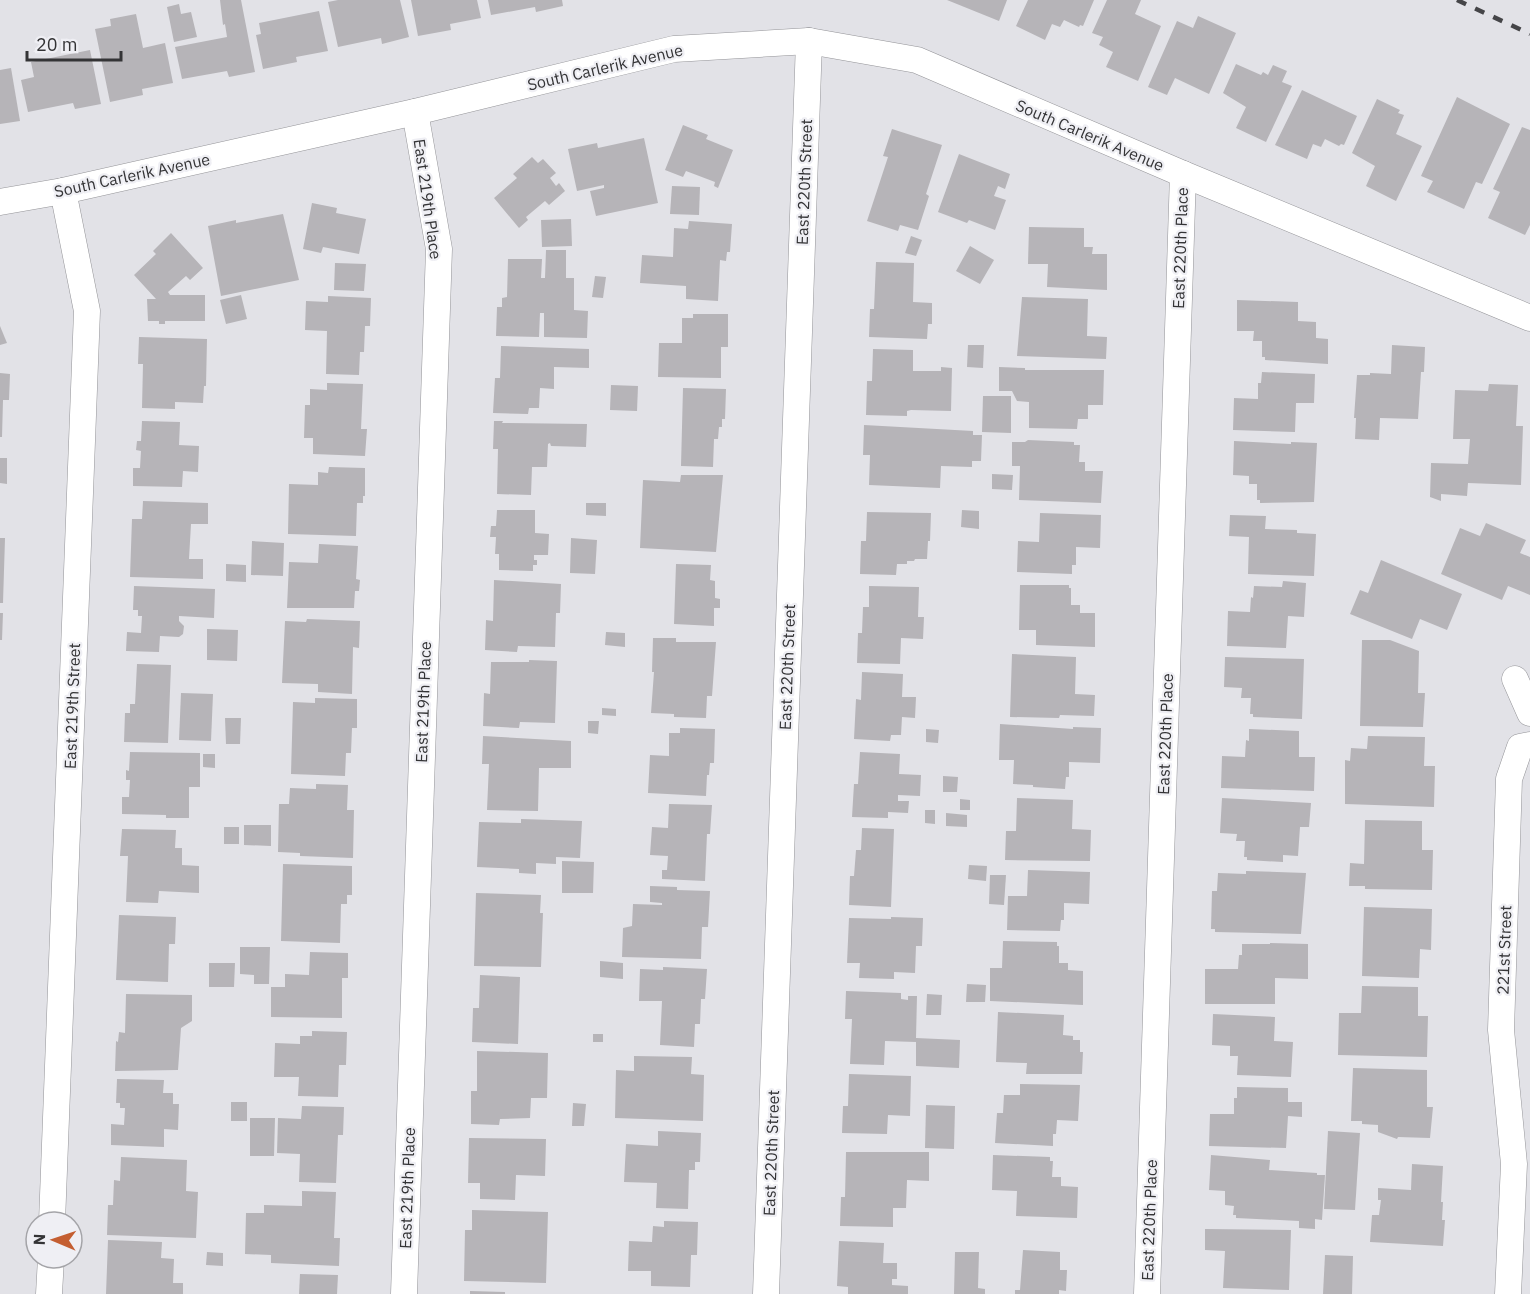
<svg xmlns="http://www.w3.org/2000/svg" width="1530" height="1294" font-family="'IBM Plex Sans',sans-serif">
  <rect width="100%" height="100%" fill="#e2e2e7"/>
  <g fill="#b6b4b8">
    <path d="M220,0H241L255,72L229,77L227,71L182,79L175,47L227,37L225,24L223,25Z"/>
    <path d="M338,0H400L409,37L382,44L381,38L338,47L328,2Z"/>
    <path d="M411,0H477L481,18L450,24L451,30L418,36Z"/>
    <path d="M488,0H562L563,6L536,12L535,7L491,15Z"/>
    <path d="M947,0H1007L999,21Z"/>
    <path d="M1028,0H1094L1083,26L1080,25L1079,27L1064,20L1060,27L1052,24L1045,40L1016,26Z"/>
    <path d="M1107,0H1141L1135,14L1161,26L1138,81L1106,67L1113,52L1099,45L1103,37L1092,33Z"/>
    <path d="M179,4L181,14L191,12L197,37L174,42L167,7Z"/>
    <path d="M319,11L328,51L296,57L297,62L263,69L256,35L261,34L259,23Z"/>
    <path d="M136,14L143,48L165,43L173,83L142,89L143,95L110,102L95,29L111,26L110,19Z"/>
    <path d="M1198,16L1236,33L1209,94L1175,78L1167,95L1148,87L1177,21L1193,28Z"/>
    <path d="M90,50L101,104L75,109L73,103L28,112L21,80L34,77L31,62Z"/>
    <path d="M1236,64L1261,75L1263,72L1268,75L1273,65L1287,71L1282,82L1292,86L1266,142L1236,128L1246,107L1223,93Z"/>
    <path d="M11,68L20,121L0,124V70Z"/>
    <path d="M1302,90L1357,116L1344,145L1341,144L1339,146L1325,139L1321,147L1313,144L1307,159L1275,145Z"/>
    <path d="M1457,97L1510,124L1482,184L1476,182L1464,209L1427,192L1433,181L1421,176Z"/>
    <path d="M1377,99L1400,110L1398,113L1404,115L1396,134L1422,146L1396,201L1366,186L1375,166L1352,153Z"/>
    <path d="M683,125L708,135L706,139L733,150L718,188L714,186L715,182L686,171L683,177L665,170Z"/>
    <path d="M1522,127L1530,130V225L1525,235L1488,218L1500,192L1493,189Z"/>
    <path d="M892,129L942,145L926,194L929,196L918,230L900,225L898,231L867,221L888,157L883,156Z"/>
    <path d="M644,138L658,203L596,216L590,191L604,188V185L577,191L568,149L597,143L598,148Z"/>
    <path d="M959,154L1010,174L1005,189L998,186L994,196L1006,200L995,230L969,220L967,223L938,212Z"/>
    <path d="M532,157L538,163L543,159L556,173L550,178L556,186L559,183L565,191L549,205L545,201L526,217L528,220L519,228L494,198L517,178L513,174Z"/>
    <path d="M672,186L700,187L699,215L670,214Z"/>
    <path d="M312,203L337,208L336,213L366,219L359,254L323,247L321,253L303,249Z"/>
    <path d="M283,214L299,280L221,296L208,226L236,220V223Z"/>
    <path d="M571,219L572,246L542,247L541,220Z"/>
    <path d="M689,221L732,224L730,252H727L726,261L720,260L718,301L686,299V286L640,283L642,255L673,257L674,228L688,229Z"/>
    <path d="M1029,227L1084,228V247H1093L1092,254H1107V290L1047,287L1048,264H1028Z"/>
    <path d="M171,233L203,268L190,280L186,276L168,292L170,295H205V321H165V324H159V321H148L147,299H156L134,275L156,254L153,251Z"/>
    <path d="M911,236L922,240L916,256L905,253Z"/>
    <path d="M970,246L994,260L980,284L956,271Z"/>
    <path d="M546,250H566V278H574V310L588,311L587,338L544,337V313H540L539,337L496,336L497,307H502V298L507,297L508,259H542L541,278H545Z"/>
    <path d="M876,262L914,263L913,302L932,303V324H928L927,339L869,337L870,309H874Z"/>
    <path d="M335,263L366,264L364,291L334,290Z"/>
    <path d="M595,276L606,277L603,298L592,297Z"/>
    <path d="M241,295L247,319L226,324L220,300Z"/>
    <path d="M328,296L371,298L370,326H365L364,352H360L359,375L326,374L327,331L305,330L306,301L328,302Z"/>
    <path d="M1022,297L1088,299L1087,336L1107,337L1106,359L1017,356Z"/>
    <path d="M1237,300L1298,302V321L1316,322V338L1328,339V364L1265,360V357H1262V341H1253L1254,331H1237Z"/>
    <path d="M693,314H728V347H721V378L658,377L659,343H682V318H693Z"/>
    <path d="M0,326L7,343L0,345Z"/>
    <path d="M139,337L207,339L206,386H204L203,403L175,402V409L142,408L143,364H138Z"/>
    <path d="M968,345H984L983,368L967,367Z"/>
    <path d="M1392,345L1425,347L1424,372H1421L1418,419L1380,418L1379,440L1355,439L1356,418H1354L1357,375H1370V373L1391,374Z"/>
    <path d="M501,346L589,349V368L554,367V389L540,388L539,408H529L528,414L493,413L495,378H500Z"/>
    <path d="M873,349L913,350V371H941V367L952,368L951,411L911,410L907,411V416L866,415L867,381H872Z"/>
    <path d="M999,367L1025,368V370H1104L1103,405H1088V419H1078L1077,429L1029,428V402L1017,401L1012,391H999Z"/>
    <path d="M1262,372L1315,374L1314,403H1296L1295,432L1233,430L1234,398L1258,399V383H1261Z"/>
    <path d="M0,373L10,374L9,400H3L2,437H0Z"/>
    <path d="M327,383L363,384L361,429H367L365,456L313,454V438H304L305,405H310V389L327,390Z"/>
    <path d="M1489,384L1518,385L1516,426H1523L1521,485L1468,483L1467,496L1441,494V501L1430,497L1431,463L1468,464L1470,439H1453L1455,390L1488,391Z"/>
    <path d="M611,385L638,386L637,411L610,410Z"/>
    <path d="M683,388L726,389L725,419H722V427H719L718,439H714L713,467L681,466Z"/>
    <path d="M983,396H1011V433L982,432Z"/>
    <path d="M142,421L180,422L179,445L199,446L198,472L183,471L182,487L133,486V468H140L141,451L136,450L137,441H141Z"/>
    <path d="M494,421H503L502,423L587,424L586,447L551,446L550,443L548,444L547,467H532L531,495L497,494L498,449H493Z"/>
    <path d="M864,425L973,431V435H982L981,461H972V467L941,466L940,488L869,485L870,455H863Z"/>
    <path d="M1028,440L1074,442V445H1080L1079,462H1085V471H1103L1101,503L1019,500L1020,466H1012V442H1025Z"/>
    <path d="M1234,441L1291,444V442L1317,443L1314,502L1260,503V500H1257V484H1249V476L1233,475Z"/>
    <path d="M0,458H7V484L0,483Z"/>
    <path d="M329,467L365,468V496H363V503H357L356,536L288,534L289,484L318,485V472L328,473Z"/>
    <path d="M992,474L1013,475L1012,490L992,489Z"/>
    <path d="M681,475H723L716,552L640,548L643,480L680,482Z"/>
    <path d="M143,501L208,503V524H191L189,559H203V579L130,577L132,519H142Z"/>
    <path d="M586,503H606V516L586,515Z"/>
    <path d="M497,510H535V533L549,534L548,555H534V560H537V565H533V571L499,570V554H495L496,537H490L491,526H496Z"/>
    <path d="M962,510L979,511V529L961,527Z"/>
    <path d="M867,512L931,513L930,541H928L927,559H915L914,561H907V564H897L896,575L860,574L861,541H866Z"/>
    <path d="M1040,513L1101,515L1100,548L1076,547V565H1072V574L1017,572L1018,541L1039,542Z"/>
    <path d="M1230,515L1266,516L1265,529L1297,530V533L1316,534L1314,576L1248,574L1249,537L1229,536Z"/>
    <path d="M1486,523L1526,540L1520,553L1530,557V595L1508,586L1502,600L1441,574L1460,528L1480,536Z"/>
    <path d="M0,538H5L3,603H0Z"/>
    <path d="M571,538L597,540L595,574L570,573Z"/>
    <path d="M252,541L284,543L283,576L251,575Z"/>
    <path d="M319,544L358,546L356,579L360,580L359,591H355L354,608H287L289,562L318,563Z"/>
    <path d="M1381,560L1462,594L1447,630L1420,619L1412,639L1350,614L1360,590L1368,593Z"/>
    <path d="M226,564L246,565V582L226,581Z"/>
    <path d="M676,564L711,565L710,580L715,581V598L720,599V608H714V626L674,624Z"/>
    <path d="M494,580L561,584L560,613H556L555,647L518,646L517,652L485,650L486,620L493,621Z"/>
    <path d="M1283,581L1306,583L1304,617L1288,616L1286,648L1227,646L1228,611L1250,612L1251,597L1253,598L1254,586L1282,587Z"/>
    <path d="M1020,585H1069V588H1071V605H1080V613H1095V647L1036,645V630H1019Z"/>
    <path d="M134,586L215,589L214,618L179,616V621L184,626L183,634L179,637L160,636L159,652L126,651L127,632L141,633L142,616H138V610H133Z"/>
    <path d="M869,586L919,587L918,617H924L923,639L901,638L900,664L857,663L858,633H862L863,607H869Z"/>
    <path d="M0,613H3L2,640H0Z"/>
    <path d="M307,619L360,621L359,648L353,647L352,694L318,692V684L282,683L285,621L306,622Z"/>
    <path d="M207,629L238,630L237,661L207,660Z"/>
    <path d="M606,632L625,633V647L605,645Z"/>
    <path d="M653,638H676V642H716L712,696H707L706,718L674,717V714L651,713L654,672H652Z"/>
    <path d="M1362,640H1390L1419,651L1418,693H1425L1423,727L1360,726Z"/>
    <path d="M1012,654L1076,657L1075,694L1095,695L1094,716L1060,715L1059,718L1010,717Z"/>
    <path d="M1225,657L1304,659L1302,719L1253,717V714H1250L1251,698H1241L1242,688L1224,687Z"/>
    <path d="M529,660L557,661L555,723L520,722L519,728L483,726L484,693L490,694L491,662H529Z"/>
    <path d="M137,664L171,665L168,743L124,742L125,713H130V704H135Z"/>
    <path d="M862,672L903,674L902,697H916L915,718L902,717L901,735H891L890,741L854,739L856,699L861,700Z"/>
    <path d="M181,693L213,694L211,741L179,740Z"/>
    <path d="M315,698L357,699V728H352L351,753H346L345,776L291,774L293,702L315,703Z"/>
    <path d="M602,708L616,709V716L602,715Z"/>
    <path d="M225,718H241L240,744H226Z"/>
    <path d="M588,721H599L598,734L588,733Z"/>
    <path d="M1000,724L1073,729V727L1101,728L1100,763L1069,762V777H1066L1065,789L1033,787V785L1013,784L1014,760H999Z"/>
    <path d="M680,728L715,729L714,763H710L709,775H707L706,796L648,793L650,755L669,756V733H680Z"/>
    <path d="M926,729L939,730L938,743L926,742Z"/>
    <path d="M1249,729L1299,731V757H1315L1314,791L1221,788L1222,756L1245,757L1246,740L1249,741Z"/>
    <path d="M483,736L571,741V768H539L538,811L487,810L489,764H482Z"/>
    <path d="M1368,736L1425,737L1424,766H1435L1434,807L1345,804V760L1350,761L1351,748L1367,749Z"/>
    <path d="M130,752L200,753V787H189V818H166V815L122,814V797H129L130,780H126V770L129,771Z"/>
    <path d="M860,752L900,754L899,774L921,775L920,796L898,795V801H909L908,813L888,812V818L852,817L854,784H858Z"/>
    <path d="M203,754H215V768L203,767Z"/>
    <path d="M943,776L958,777L957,792H943Z"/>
    <path d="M316,784L348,785L347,810H354L353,858L300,856V853L278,852L279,804H289L290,788L316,789Z"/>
    <path d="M1017,798L1073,800L1072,829L1091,830L1090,861L1005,860L1006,831H1016Z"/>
    <path d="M1222,798L1311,803L1309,827H1300L1298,856L1283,855V862L1247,860V857H1244L1245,841H1236L1237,834L1220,833Z"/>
    <path d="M960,799L970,800V810H960Z"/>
    <path d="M669,804L712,805L710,834H707L705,881L662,879V870H667L668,856L650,855L652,827L668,828Z"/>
    <path d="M925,810H935V824L925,823Z"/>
    <path d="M946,813L967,815V827L946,826Z"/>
    <path d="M521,819L582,821L580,858L556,857V864L536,863V874L519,873V869L477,867L479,822L521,823Z"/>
    <path d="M1365,820L1422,821V850H1433L1432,890L1365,889V886H1349L1350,863L1364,864Z"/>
    <path d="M244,825H271V846L244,845Z"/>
    <rect x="224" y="827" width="15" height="17"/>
    <path d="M862,828L894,829L891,907L849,905L850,876H854L856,850H861Z"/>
    <path d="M122,829L176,830L175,848H182V865L199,866V893L159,891L158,903L126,902L128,856H120Z"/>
    <path d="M562,861L594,862L593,893H562Z"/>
    <path d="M283,864L352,866V895H347V904H341L340,943L281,941Z"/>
    <path d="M969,865L987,866L986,881L968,879Z"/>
    <path d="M1028,870L1090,872L1089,904L1064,903V920H1061L1060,931L1007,930L1008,896H1027Z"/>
    <path d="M1246,871L1306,873L1301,934L1215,932V929H1211L1212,891H1217L1218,873L1246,874Z"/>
    <path d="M990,875H1006L1004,905L989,904Z"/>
    <path d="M650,886L677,887V890L710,891L708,927H702L701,959L622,957L623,928L632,926L633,904L662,905V903L650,902Z"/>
    <path d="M476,893L541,895L540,913H543L541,967L474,966Z"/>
    <path d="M1364,907L1432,909L1431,950L1420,949L1419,978L1362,976Z"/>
    <path d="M119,915L176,917L175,944H169L168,982L116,980Z"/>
    <path d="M891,917L923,918L922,946H916L915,973L894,972V979L859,978L860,963H847L849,918L891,919Z"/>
    <path d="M1003,941L1057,942V946H1059V963H1068V970L1083,971V1005L990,1001V968H1002Z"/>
    <path d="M1270,943L1308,944V979L1275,978V1004H1205V969H1238L1239,955H1242V944H1270Z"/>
    <path d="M240,947H270L269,984H254V975L240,974Z"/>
    <path d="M310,952L348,953V978H342V1018L271,1017V987H285V974L309,975Z"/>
    <path d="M600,961L623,963V979L600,977Z"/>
    <path d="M209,963H235L234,987H209Z"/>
    <path d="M663,967L707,969L705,999H701L700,1024H695L694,1047L660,1045L662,1001H639L640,969L663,970Z"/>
    <path d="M480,975L520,977L518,1044L472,1042L473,1008H479Z"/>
    <path d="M967,984L986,985L985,1002H966Z"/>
    <path d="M1362,986L1418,987V1016H1428L1427,1057L1338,1055L1339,1013H1361Z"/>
    <path d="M846,991L901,993V999L908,1000V996H917L916,1038L960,1040L959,1068L916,1066V1042L885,1041L884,1065L850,1064L852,1019H845Z"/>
    <path d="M126,994L192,995V1021L181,1028L178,1070L115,1071L116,1041L118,1042L119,1032L125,1033Z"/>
    <path d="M927,994L942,995L941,1015H926Z"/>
    <path d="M998,1012L1064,1015L1063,1035L1073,1036V1040H1080V1052H1083L1082,1074H1026L1027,1063L996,1062Z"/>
    <path d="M1213,1014L1275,1017L1274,1041L1293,1042L1291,1077L1237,1075L1238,1056H1230V1046L1212,1045Z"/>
    <path d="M312,1031L347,1032L346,1065H339L338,1097L298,1096L299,1077H274L275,1043L300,1044V1036H312Z"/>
    <rect x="593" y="1034" width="10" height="8"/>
    <path d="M477,1051L548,1053L547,1098H531L530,1118L500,1119L499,1125L471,1124V1091H477Z"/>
    <path d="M634,1056L692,1057L691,1074L704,1075L703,1121L615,1118L616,1070L634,1071Z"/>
    <path d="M1353,1068L1427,1070V1107H1433L1430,1138L1398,1137L1397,1139L1378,1132V1125L1362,1124V1121H1351Z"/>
    <path d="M849,1074L911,1076L910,1116L888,1115L887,1134L842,1133L843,1106H848Z"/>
    <path d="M117,1079L164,1080L163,1093H173V1104H179L178,1130L164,1129V1147L111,1145V1124L124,1125L125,1108H120V1103H116Z"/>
    <path d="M1020,1084L1080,1085L1078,1121L1057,1120L1056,1134H1053V1146L995,1143L997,1113H1003L1004,1095H1020Z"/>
    <path d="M1237,1087L1288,1088V1102H1302V1117L1288,1116L1286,1148L1209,1146L1210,1114H1234V1098H1237Z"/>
    <rect x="231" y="1102" width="16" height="19"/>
    <path d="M573,1103L586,1104L584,1126H572Z"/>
    <path d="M926,1105L955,1106L954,1149L925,1148Z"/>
    <path d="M302,1106L344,1107L343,1135H338L336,1183L299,1182L300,1154L277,1153L278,1118L301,1119Z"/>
    <path d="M250,1118H275L274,1156H250Z"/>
    <path d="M658,1131L701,1133L700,1162H695V1170H689L688,1209L656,1208L657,1183L624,1182L626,1144L658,1146Z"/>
    <path d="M1328,1131L1360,1133L1355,1210L1324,1209Z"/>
    <path d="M469,1138L546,1139L545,1176L516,1175L515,1200L480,1199V1183H468Z"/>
    <path d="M846,1152H929V1181L907,1180L906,1208H893V1227L840,1226L841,1197H845Z"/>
    <path d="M993,1155L1050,1157V1161H1053L1052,1177H1061V1186L1078,1187L1077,1218L1016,1216L1017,1191L992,1190Z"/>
    <path d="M1211,1155L1270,1160L1269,1170L1317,1173V1175H1325L1322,1220L1315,1219V1229L1299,1228V1221L1236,1218V1215H1233L1234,1206L1225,1205V1191L1209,1190Z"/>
    <path d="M121,1157L187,1160L186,1191L198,1192L196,1238L107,1235L108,1205H113L114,1180L120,1181Z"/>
    <path d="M1412,1164L1443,1166L1441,1202H1443L1442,1220H1445L1443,1246L1370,1242L1372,1215H1379L1381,1200H1378V1188L1411,1190Z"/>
    <path d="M302,1191L336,1192L334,1238H340L339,1266L271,1263V1255L245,1254L246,1213H264V1205L302,1206Z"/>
    <path d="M472,1210L548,1212L546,1283L464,1281L465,1230H472Z"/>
    <path d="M664,1221L698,1222L697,1255H691L690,1287L651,1286V1271H628L629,1241L652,1242L653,1226L664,1227Z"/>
    <path d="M1205,1229L1291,1230L1289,1290L1223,1288L1225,1251L1205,1250Z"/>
    <path d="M108,1240L162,1242L161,1258L174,1259L173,1283H183V1294H106Z"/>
    <path d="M839,1241L884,1243L883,1263H897V1279H892V1285L908,1286V1294H848V1287L837,1286Z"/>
    <path d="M1023,1250L1060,1252V1270H1067L1066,1291L1059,1290V1294H1015V1290H1020Z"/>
    <path d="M207,1252L223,1253V1266L206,1265Z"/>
    <path d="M955,1252H979L978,1288L985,1289V1294H954Z"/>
    <path d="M1325,1255L1353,1256L1352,1294H1323Z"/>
    <path d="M300,1274L338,1275L337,1294H299Z"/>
    <path d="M470,1291L505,1292V1294H470Z"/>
  </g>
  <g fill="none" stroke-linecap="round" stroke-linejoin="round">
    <defs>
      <g id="street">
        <path d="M0,202L63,191L415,112L674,49L809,41L917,60L1183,174L1530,318"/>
        <path d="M1515,679L1530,713"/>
        <path d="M52,1222L87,311L63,191"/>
        <path d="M49,1294L51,1258"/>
        <path d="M404,1294L439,249L415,112"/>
        <path d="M766,1294L809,41"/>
        <path d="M1147,1294L1183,174"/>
        <path d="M1508,1294L1514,1164L1501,1030L1509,779L1520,747L1530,745"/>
      </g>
    </defs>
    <use href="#street" stroke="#949498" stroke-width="27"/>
    <use href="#street" stroke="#fff" stroke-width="26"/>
    <path stroke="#454548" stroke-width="4.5" stroke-dasharray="10 10" stroke-linecap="butt" d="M1457,0L1530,34"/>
  </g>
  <g text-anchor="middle" stroke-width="4.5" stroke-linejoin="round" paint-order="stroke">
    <g font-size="16" fill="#343436" stroke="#efeff4">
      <text transform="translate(605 67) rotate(-13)" y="6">South Carlerik Avenue</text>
      <text transform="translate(1090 135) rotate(23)" y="6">South Carlerik Avenue</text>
      <text transform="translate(132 175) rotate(-12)" y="6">South Carlerik Avenue</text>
      <text transform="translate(804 182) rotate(-88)" y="6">East 220th Street</text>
      <text transform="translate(428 199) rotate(82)" y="6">East 219th Place</text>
      <text transform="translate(1180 248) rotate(-88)" y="6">East 220th Place</text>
      <text transform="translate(787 667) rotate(-88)" y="6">East 220th Street</text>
      <text transform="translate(423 702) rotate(-88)" y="6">East 219th Place</text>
      <text transform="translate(72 706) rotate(-88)" y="6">East 219th Street</text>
      <text transform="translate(1165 734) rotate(-88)" y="6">East 220th Place</text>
      <text transform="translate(1504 950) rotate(-88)" y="6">221st Street</text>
      <text transform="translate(771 1153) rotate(-88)" y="6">East 220th Street</text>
      <text transform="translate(407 1188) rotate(-88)" y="6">East 219th Place</text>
      <text transform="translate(1149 1220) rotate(-88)" y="6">East 220th Place</text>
    </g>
  </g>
  <g transform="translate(54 1240) rotate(272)"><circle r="28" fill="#efeff4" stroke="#a4a4a8" stroke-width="1.5"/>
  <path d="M0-4.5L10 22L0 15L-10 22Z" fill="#c45e31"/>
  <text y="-9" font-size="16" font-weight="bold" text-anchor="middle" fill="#343436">N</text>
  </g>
  <path d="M27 51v9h94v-9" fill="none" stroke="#343436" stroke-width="3"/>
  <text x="36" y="51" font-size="18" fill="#343436" stroke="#efeff4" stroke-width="4.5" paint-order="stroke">20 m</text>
</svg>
